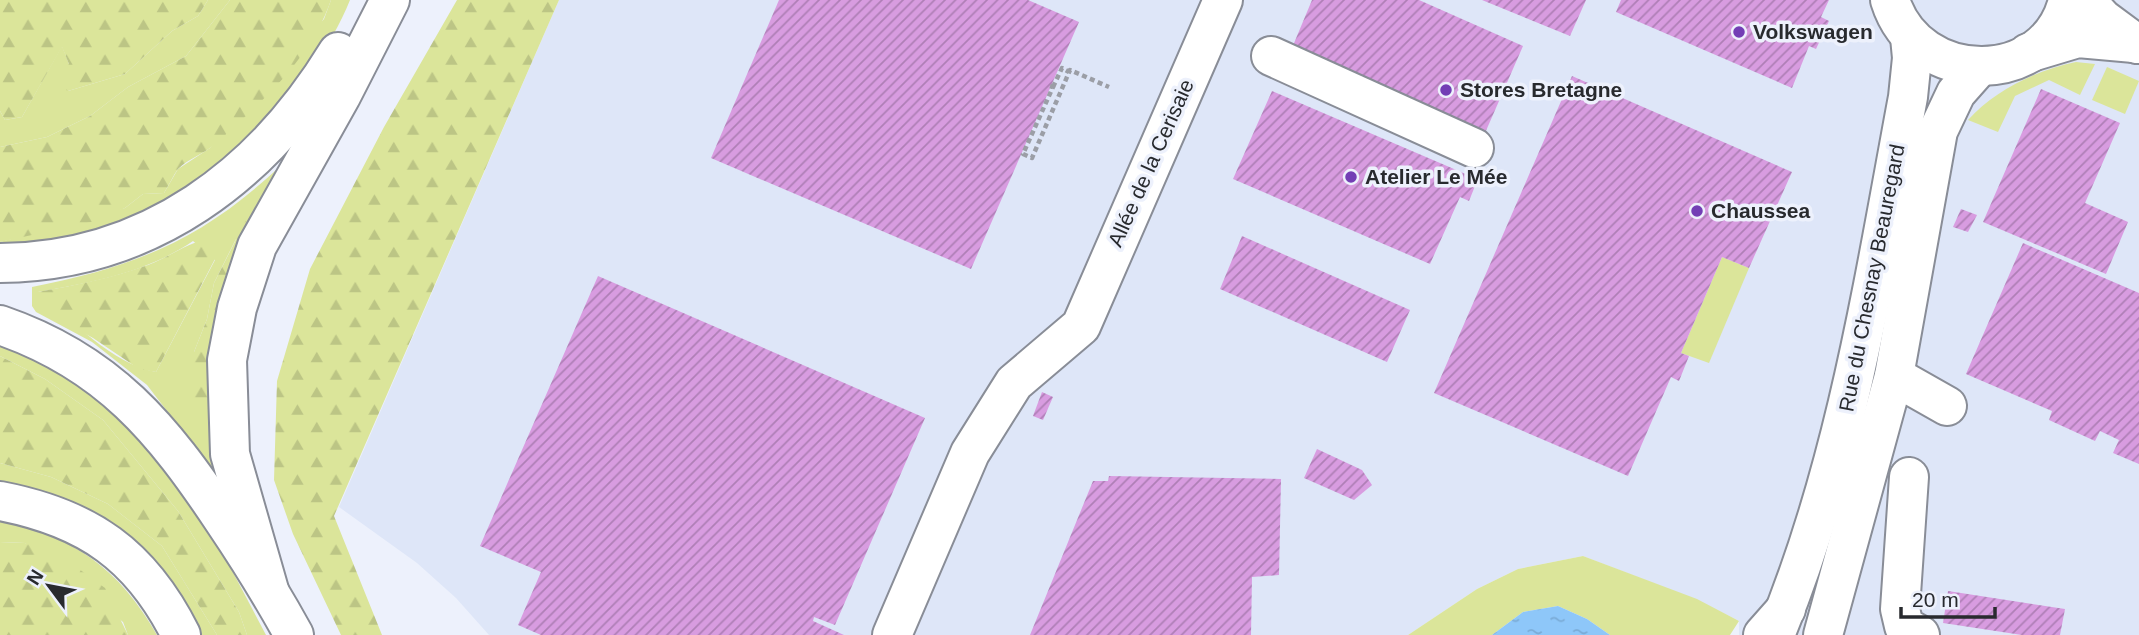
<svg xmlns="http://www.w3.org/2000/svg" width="2139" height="635" font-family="Helvetica,sans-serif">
  <defs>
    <pattern id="forest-firs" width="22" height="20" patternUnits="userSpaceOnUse" patternTransform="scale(1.75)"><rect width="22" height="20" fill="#dbe59a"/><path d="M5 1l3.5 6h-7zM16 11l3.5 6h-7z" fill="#bcc585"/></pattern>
    <pattern id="water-ripples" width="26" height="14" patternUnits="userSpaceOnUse" patternTransform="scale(1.75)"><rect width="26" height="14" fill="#8ec7f9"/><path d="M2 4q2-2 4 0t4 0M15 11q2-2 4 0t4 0" fill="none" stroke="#7aabd6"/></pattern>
    <pattern id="building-hatch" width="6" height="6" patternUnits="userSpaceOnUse" patternTransform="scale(1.75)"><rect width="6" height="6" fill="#d89ce0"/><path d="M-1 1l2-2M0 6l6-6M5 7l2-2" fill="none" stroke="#af7fb6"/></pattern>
  </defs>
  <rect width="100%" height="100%" fill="#edf1fc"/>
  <path fill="#dee6f8" d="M559,0H2139V635H1739V621L1697,600L1583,556L1518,569L1477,589L1408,635H489L456,598L417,563L339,507Z"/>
  <g fill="#dbe59a" fill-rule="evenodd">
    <path d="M208,0H230L186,56L128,87L90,116L47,137L0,147V111L5,120L22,117L62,46L69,64L68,91L125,74L172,31L198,16Z"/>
    <path d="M331,0H350C309,101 207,194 105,230C73,242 34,243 0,249V242L125,208L143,194L164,193L178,169L210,148L324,19Z"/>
    <path d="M2076,62L2095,64L2080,95L2049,80L2015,96L1998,132L1968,120C1995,90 2037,70 2076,62Z"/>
    <path d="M2107,67L2139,81L2125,114L2092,100Z"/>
    <path d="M300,147L247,335L220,480L147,385L92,342L36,312L32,306V287C150,264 215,232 300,147ZM236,239L209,410L208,411L194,352L207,319L214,283ZM193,241L215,260L156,372C112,364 72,320 38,292C93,282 146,273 193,241Z"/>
    <path d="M1722,257L1749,268L1709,363L1681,353Z"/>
    <path d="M0,341L86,387L151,450L217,542L266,635H247L239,612L178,511L103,420L45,379L0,356Z"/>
    <path d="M0,463L51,477L108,504L162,546L217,635H196L50,495L0,481Z"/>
    <path d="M0,520C74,537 119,568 157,635H128L123,622L25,543L0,542Z"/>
    <path d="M1583,556L1697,599L1739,621L1730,635H1610L1587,619L1558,606L1523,612L1492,635H1408L1477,589L1518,569Z"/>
  </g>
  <g fill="url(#forest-firs)">
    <path d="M0,0H208L198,16L172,31L125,74L68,91L55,84L69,64L62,47L22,117L5,120L0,111Z"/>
    <path d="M230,0H331C311,59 259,105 214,145C203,154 188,159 178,169C173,176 169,185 164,193L143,194L125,208L91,222L0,242V147L47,137L90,116L128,87L186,56Z"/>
    <path d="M457,0H559L334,516L382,635H341L293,534L274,480L277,381L310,269L384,127Z"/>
    <path d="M253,206L263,209L218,352L208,411L190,404L194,352L207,319L214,283Z"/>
    <path d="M212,238L215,259L156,372L139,369L93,338L38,308V292C76,285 112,278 148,265C171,256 188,242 212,238Z"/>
    <path d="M0,356L45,379L103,420L178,511L239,612L247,635H217L162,546L108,504L51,477L0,463Z"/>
    <path d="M0,542L25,543L64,558L105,588L128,635H0Z"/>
  </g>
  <path fill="url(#water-ripples)" d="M1558,606L1587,619L1610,635H1492L1523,612Z"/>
  <g fill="url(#building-hatch)">
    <path d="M779,0H1028L1079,22L971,269L711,158Z"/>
    <path d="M1312,0H1419L1523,46L1485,133L1292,48Z"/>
    <path d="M1482,0H1586L1570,36Z"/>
    <path d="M1621,0H1829L1821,17L1829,21L1816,49L1809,46L1792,88L1616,12Z"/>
    <path d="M1572,76L1792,172L1749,268L1722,257L1681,353L1689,356L1679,381L1671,377L1628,476L1434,393Z"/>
    <path d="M2041,89L2120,123L2085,203L2128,222L2106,274L1983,222Z"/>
    <path d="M1272,91L1468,175L1466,181L1475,186L1469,201L1460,197L1430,264L1233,179Z"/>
    <path d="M1961,209L1977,215L1968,232L1953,227Z"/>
    <path d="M1242,236L1410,310L1387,362L1220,289Z"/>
    <path d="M2023,243L2139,293V464L2113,453L2119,440L2100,431L2095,441L2049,420L2052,411L1966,374Z"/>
    <path d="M598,276L925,418L835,625L814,617L813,621L844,635H541L518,625L541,572L480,546Z"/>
    <path d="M1042,392L1053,397L1043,420L1033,416Z"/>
    <path d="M1317,449L1362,470L1372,485L1354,500L1304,478Z"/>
    <path d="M1109,476L1281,479L1279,575L1252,577L1251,635H1030L1093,481H1108Z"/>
    <path d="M1948,591L2065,609L2060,635H2022L1943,623Z"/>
  </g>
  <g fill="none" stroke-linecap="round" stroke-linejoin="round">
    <defs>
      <g id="minor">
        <path d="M2085,0L2103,19L2137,44"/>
        <path d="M2028,53L2078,38L2134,43"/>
        <path d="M1271,56L1474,148"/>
        <path d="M1894,376L1947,406"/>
        <path d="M1909,477L1900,609L1904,626L1920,635"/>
        <path d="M892,635L970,453L1014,383L1081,326L1223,0"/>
      </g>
      <g id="major">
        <path d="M1890,0C1918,89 2048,87 2068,0"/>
        <path d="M1775,635C1846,464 1874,279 1908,97L1912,58L1910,37"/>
        <path d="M1823,635L1894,376L1938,131L1956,93L1979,67"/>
      </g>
      <g id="highway">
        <path d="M0,263C149,262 263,175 338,52"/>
        <path d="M0,325C108,362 163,429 224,521C249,558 272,595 294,635"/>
        <path d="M0,501C88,518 141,555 181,635"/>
        <path d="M269,590L230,454L227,360L237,308L257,246L341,96L390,0"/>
        <path d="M1763,635L1786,609"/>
      </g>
    </defs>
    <use href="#minor" stroke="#898d97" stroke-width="42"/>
    <use href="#major" stroke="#898d97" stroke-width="42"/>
    <use href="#highway" stroke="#898d97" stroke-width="42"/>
    <g stroke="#9b9ea6" stroke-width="4.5" stroke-dasharray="5 3.5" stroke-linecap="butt">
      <path d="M1050,86L1053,87L1023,154L1032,158L1070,70L1109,87"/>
      <path d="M1053,87L1062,68L1069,72"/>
    </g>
    <use href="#minor" stroke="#fff" stroke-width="38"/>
    <use href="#major" stroke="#fff" stroke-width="38"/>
    <use href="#highway" stroke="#fff" stroke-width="38"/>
  </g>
  <g fill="#733eb5" stroke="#edf1fc" stroke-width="2.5">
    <circle cx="1739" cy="32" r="7"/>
    <circle cx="1446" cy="90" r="7"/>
    <circle cx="1351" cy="177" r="7"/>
    <circle cx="1697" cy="211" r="7"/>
  </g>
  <g text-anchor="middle" stroke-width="7" stroke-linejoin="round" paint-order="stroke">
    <g font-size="21" font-weight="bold" fill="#282a2e" stroke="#edf1fc" text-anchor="start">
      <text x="1753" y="39">Volkswagen</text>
      <text x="1460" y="97">Stores Bretagne</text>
      <text x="1365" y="184">Atelier Le Mée</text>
      <text x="1711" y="218">Chaussea</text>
    </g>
    <g font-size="21" fill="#282a2e" stroke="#edf1fc">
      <text transform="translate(1151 163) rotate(-66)" y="7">Allée de la Cerisaie</text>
      <text transform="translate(1872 278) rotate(-79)" y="7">Rue du Chesnay Beauregard</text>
    </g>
  </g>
  <g transform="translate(49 586) rotate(302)" stroke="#edf1fc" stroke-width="5" paint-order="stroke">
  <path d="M0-5L12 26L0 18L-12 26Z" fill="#282a2e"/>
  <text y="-10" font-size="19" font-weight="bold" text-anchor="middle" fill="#282a2e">N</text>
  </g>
  <path d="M1901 607v10h94v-10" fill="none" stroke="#282a2e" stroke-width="3.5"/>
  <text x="1912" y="607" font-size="21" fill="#282a2e" stroke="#edf1fc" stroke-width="5" paint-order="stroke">20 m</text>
</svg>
